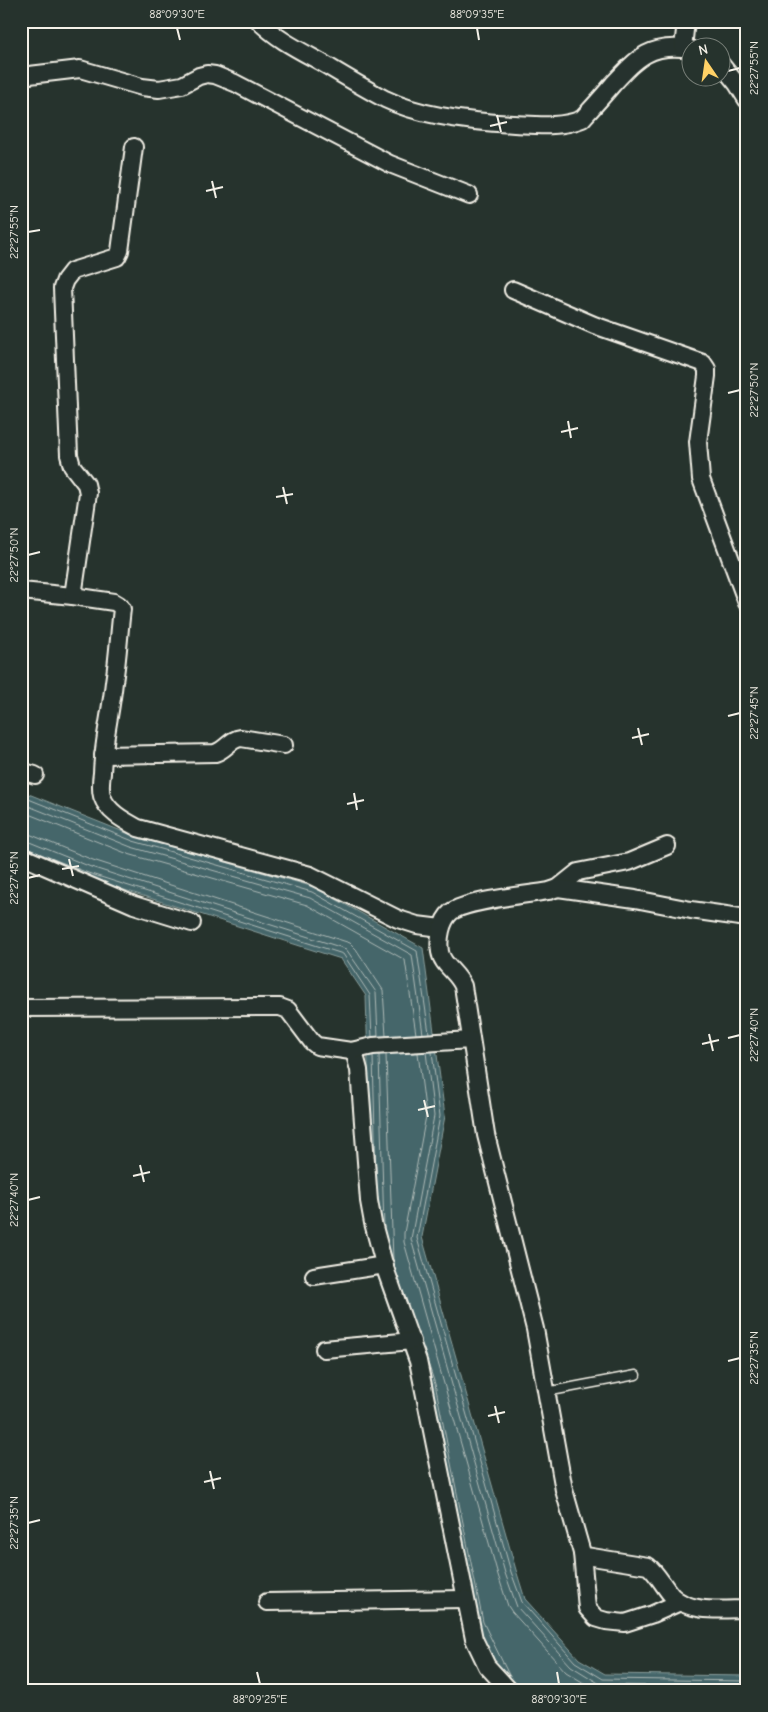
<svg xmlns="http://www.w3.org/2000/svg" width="768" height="1712" font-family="'Comic Neue',sans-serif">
  <rect width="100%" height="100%" fill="#26332d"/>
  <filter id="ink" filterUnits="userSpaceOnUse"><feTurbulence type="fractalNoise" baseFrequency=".02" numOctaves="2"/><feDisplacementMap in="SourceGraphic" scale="10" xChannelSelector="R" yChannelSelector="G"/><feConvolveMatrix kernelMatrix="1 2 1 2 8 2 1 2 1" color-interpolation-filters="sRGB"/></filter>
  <g filter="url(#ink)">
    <path fill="#44666a" stroke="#8a9e9c" d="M21,791L134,836L314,887L423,948L445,1116L422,1237L516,1570L525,1599L579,1659L605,1674L747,1676V1691H496L465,1628L417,1387L374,1266L366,996L341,959L87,878L21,850Z"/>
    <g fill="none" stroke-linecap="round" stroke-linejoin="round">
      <g stroke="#aeb9b6" stroke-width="1">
        <path d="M21,796L133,841L312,892L417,951L429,1033"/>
        <path d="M21,803L131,847L310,898L412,955L423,1034"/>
        <path d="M21,811L128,854L307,905L405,960L416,1034"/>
        <path d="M21,832L29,834L93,860L350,943L356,949L383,990L386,1036"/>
        <path d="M21,840L27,841L91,867L346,949L376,992L378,1036"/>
        <path d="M21,846L88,873L343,954L370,995L372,1037"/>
        <path d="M426,1052L434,1116L411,1239L505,1573L517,1607L571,1666L600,1684L606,1685L747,1687"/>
        <path d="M432,1052L440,1116L417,1238L511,1572L522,1602L575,1662L603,1679L747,1681"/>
        <path d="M418,1053L426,1116L404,1233V1242L498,1575L508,1606L512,1612L566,1672L597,1691"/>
        <path d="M379,1055L384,1229"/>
        <path d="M386,1055L393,1260"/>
        <path d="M373,1056L376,1174"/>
        <path d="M428,1363L435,1384L483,1622L510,1677"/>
      </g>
      <defs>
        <path id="service" d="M546,1392L636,1375"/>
        <g id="minor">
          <path d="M259,21C275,38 299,50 319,61C341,74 362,87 385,99C422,117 473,122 514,124C537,125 560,128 582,119C592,108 603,96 613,84C638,57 651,43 690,49"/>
          <path d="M683,48L686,21"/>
          <path d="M720,63L737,84L747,100"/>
          <path d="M21,76L80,69L142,87L159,89L182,85L199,76L207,74L215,75L235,83L390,164L469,195"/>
          <path d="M513,290L594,325L703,363L707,369V376L698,442L701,479L747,603"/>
          <path d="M21,591L73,596L114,602L119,605L122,609C119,633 118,658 114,682C111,712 103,742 102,773C101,780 100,789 102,796C107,812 125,821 138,828L310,875L398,919L417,925L441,928"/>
          <path d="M73,596L88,493L86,484L72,466L69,455L62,288L65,280L72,271L117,257L120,251L134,147"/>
          <path d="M103,755L215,753C226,750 230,739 241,738L284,745"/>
          <path d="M21,771L35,775"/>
          <path d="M667,846L629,862L578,872L558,888L549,891C527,895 467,900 451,912C441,921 438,939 440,952C442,965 457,972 463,986L486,1135L535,1329L564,1490L582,1553L586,1556L648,1566C658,1574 663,1586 672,1596C690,1614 723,1609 747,1609"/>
          <path d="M21,856L134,905L192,923"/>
          <path d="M558,888L635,899L691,910L747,918"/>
          <path d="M21,1008L280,1007L288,1010L312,1042L317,1046L351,1051L355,1055L359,1070L369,1201L373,1223L386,1271L418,1361L474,1639L487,1666L510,1691"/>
          <path d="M351,1051L373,1046L471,1040"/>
          <path d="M314,1276L385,1265"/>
          <path d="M324,1349L412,1341"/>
          <path d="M582,1553L587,1608L596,1618L606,1621L625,1623L653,1614L680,1602"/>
          <path d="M267,1602L465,1599"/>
        </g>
      </defs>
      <use href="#service" stroke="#f4f1e8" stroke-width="11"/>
      <use href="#minor" stroke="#f4f1e8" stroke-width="20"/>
      <use href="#service" stroke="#26332d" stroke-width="8"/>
      <use href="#minor" stroke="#26332d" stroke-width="16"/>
    </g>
  </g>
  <path fill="none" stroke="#f4f1e8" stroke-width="2" d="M177,28L180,40M477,28L479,40M728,71L740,68M497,115L501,132M490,126L507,122M212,181L216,198M206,191L223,187M28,232L40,230M728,393L740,390M568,421L571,438M561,432L578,428M283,487L287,504M276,497L293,494M28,555L40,552M728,716L740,713M638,728L642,745M632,738L649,734M354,793L357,810M347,804L364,800M69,859L73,876M62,869L79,866M28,878L40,875M709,1034L713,1051M728,1038L740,1035M702,1044L719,1040M424,1100L428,1117M418,1110L435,1106M140,1165L144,1182M133,1176L150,1172M28,1200L40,1197M728,1361L740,1358M495,1406L499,1423M488,1416L505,1412M210,1471L214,1489M204,1482L221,1478M28,1523L40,1520M257,1672L260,1684M557,1672L559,1684"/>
  <rect width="768" height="1712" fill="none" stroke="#26332d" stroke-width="55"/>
  <g transform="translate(706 62) rotate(347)"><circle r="24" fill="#26332d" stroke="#787f78"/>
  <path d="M0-4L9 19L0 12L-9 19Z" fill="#ffd166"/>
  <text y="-8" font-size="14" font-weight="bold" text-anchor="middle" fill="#f4f1e8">N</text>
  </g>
  <rect x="28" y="28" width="712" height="1656" fill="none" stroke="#f4f1e8" stroke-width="2"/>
  <g font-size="12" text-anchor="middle" fill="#f4f1e8">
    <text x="177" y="18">88°09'30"E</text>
    <text x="477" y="18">88°09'35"E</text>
    <text transform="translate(754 68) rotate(-90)" y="4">22°27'55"N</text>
    <text transform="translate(14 232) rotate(-90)" y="4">22°27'55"N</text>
    <text transform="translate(754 390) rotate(-90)" y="4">22°27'50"N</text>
    <text transform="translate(14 555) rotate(-90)" y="4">22°27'50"N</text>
    <text transform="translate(754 713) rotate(-90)" y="4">22°27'45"N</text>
    <text transform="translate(14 878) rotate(-90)" y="4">22°27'45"N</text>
    <text transform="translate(754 1035) rotate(-90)" y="4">22°27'40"N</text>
    <text transform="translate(14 1200) rotate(-90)" y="4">22°27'40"N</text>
    <text transform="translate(754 1358) rotate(-90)" y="4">22°27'35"N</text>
    <text transform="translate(14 1523) rotate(-90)" y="4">22°27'35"N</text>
    <text x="260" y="1703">88°09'25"E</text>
    <text x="559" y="1703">88°09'30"E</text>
  </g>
</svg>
